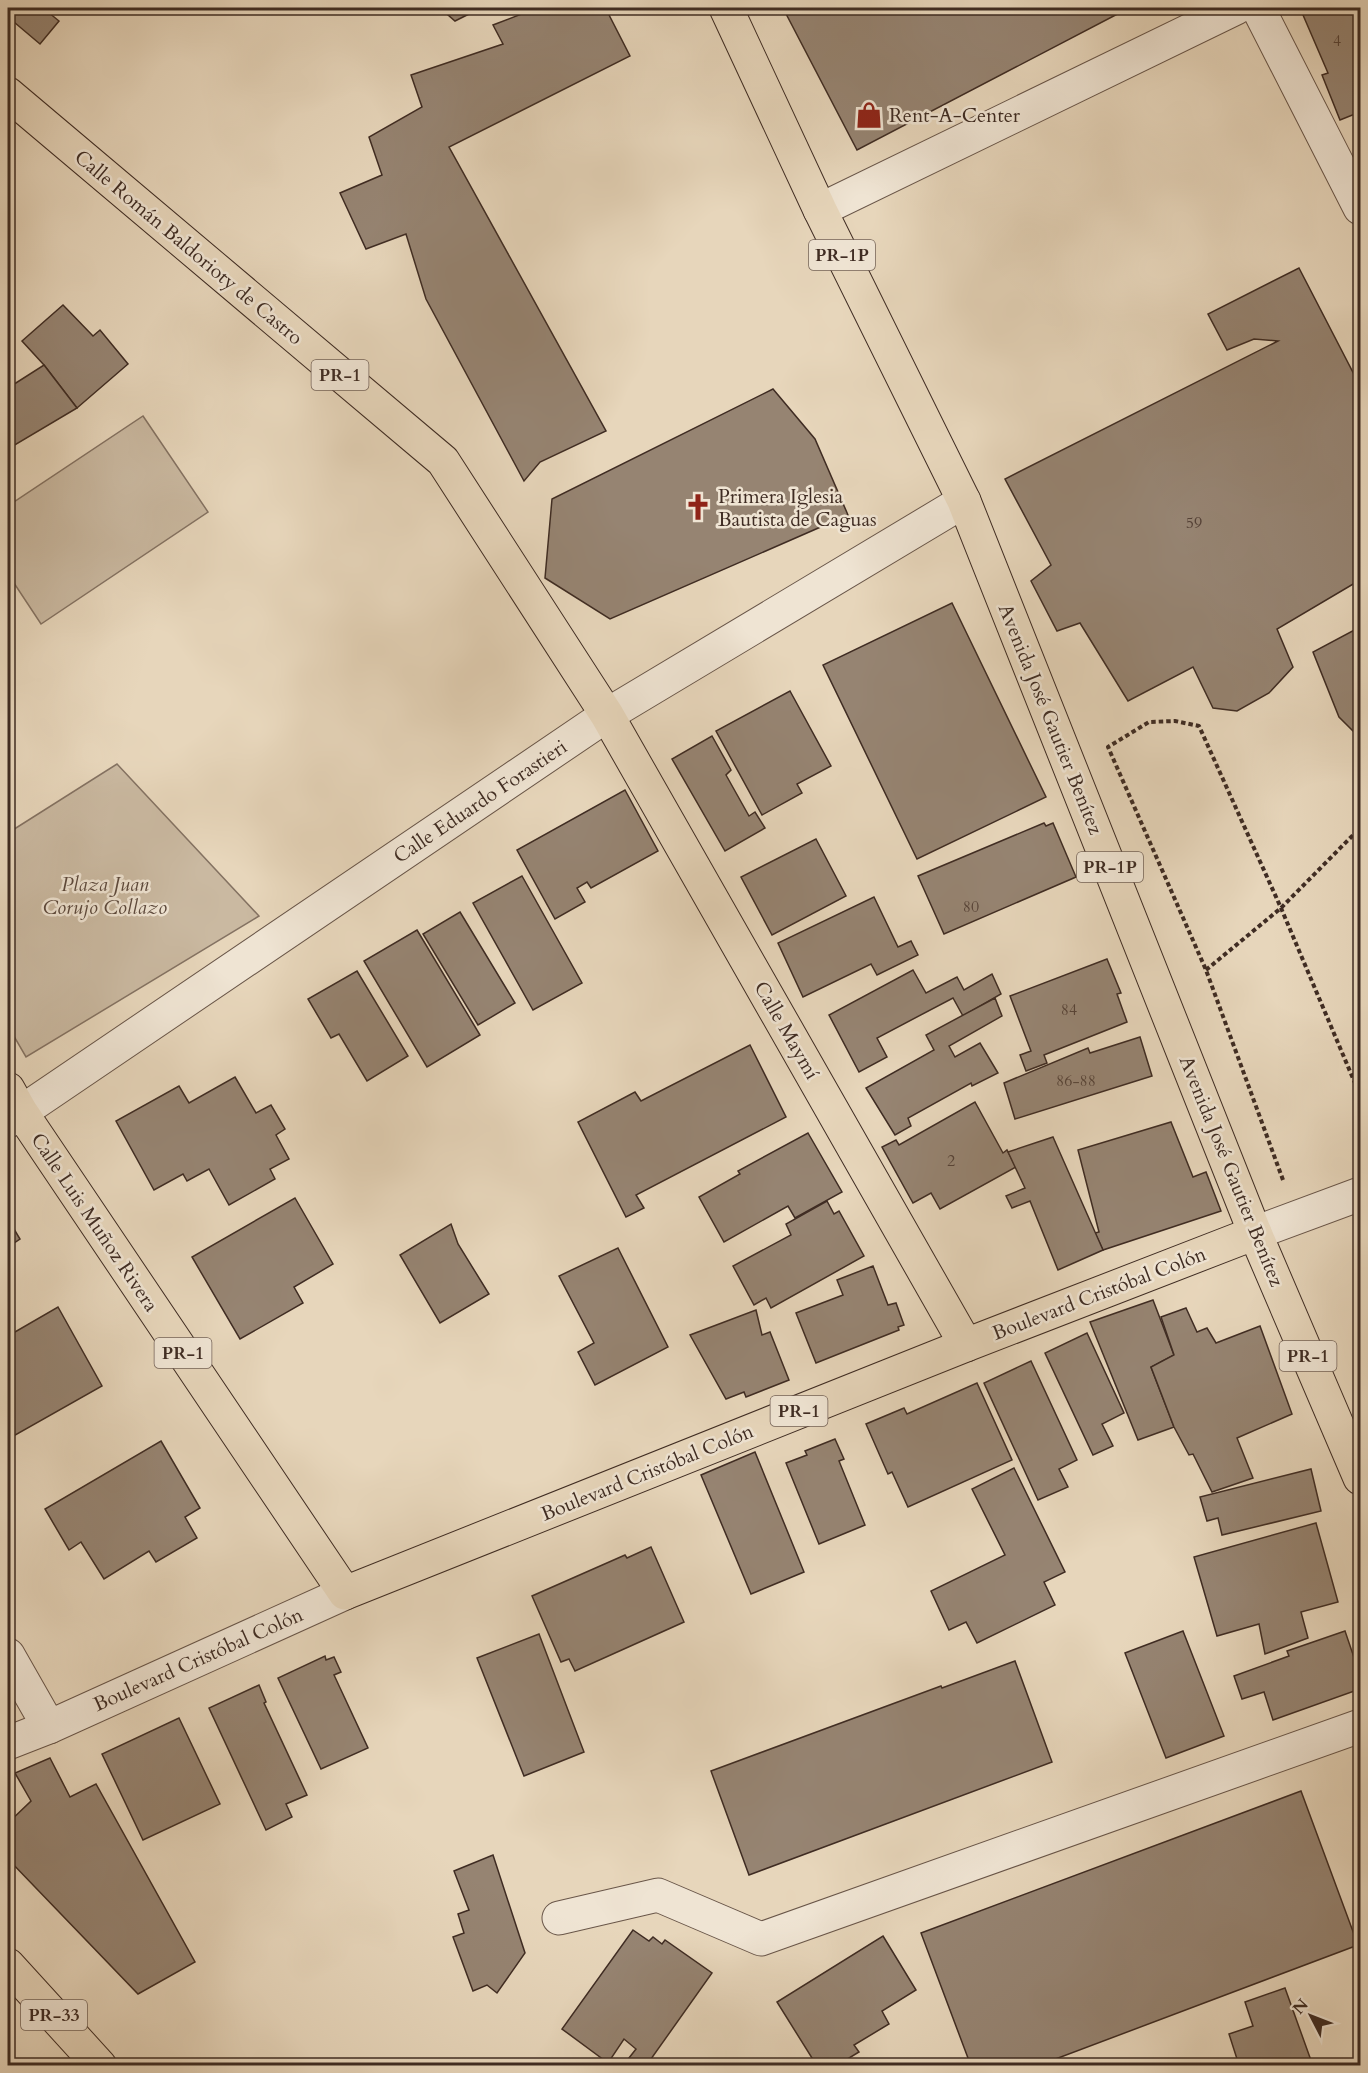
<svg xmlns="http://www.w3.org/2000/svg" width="1368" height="2073" font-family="Cardo,serif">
  <rect width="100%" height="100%" fill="#e7d6bb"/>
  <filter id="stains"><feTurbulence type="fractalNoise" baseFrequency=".00333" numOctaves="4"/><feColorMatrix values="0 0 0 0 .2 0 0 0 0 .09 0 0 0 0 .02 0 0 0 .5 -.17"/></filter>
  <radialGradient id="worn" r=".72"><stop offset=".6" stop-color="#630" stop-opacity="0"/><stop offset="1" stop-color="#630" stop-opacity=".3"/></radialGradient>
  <g fill="#cab9a1" stroke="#847262" stroke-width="1.5">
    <path d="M143,416L208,512L41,624L8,574V506Z"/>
    <path d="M117,764L259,916L26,1057L8,1026V833Z"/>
  </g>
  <g fill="#968472" stroke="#3f2c23" stroke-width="1.5">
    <path d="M8,8H52L48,12L59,21L40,44L8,17Z"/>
    <path d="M440,8H481L455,21Z"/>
    <path d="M537,8H609L606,9L630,56L449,147L606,431L540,462L524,481L426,299L406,234L366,249L340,193L382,175L369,137L422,107L411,75L503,44L493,25Z"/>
    <path d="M783,8H1129L857,150Z"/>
    <path d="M1300,8H1360V112L1340,120L1322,75L1328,73Z"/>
    <path d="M1299,268L1360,386V580L1277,629L1293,667L1269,693L1237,711L1213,708L1193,667L1128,701L1080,623L1057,631L1031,581L1051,565L1005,479L1278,341L1254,339L1227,350L1208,314Z"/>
    <path d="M63,305L93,336L100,330L128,364L77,408L44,365L22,341Z"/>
    <path d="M44,365L77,408L8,449V388Z"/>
    <path d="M773,389L815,439L848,515L610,619L545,578L552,499Z"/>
    <path d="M952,603L1046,797L917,859L823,665Z"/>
    <path d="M1360,627V738L1339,717L1313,652Z"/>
    <path d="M790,691L831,766L797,784L802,793L762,815L716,731Z"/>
    <path d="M712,736L731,770L726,775L749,816L755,812L765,828L725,851L672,759Z"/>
    <path d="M625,790L658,851L591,888L587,882L577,888L585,902L555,919L517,850Z"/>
    <path d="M1044,823L1046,826L1053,823L1076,877L944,934L918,876Z"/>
    <path d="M816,839L846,896L772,935L741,877Z"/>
    <path d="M522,876L582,983L533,1010L473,903Z"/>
    <path d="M874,897L898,947L911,941L918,955L877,975L871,964L803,997L778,943Z"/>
    <path d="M460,912L515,1003L478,1025L423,934Z"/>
    <path d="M417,930L480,1035L427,1067L364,961Z"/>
    <path d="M1107,959L1121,993L1117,994L1127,1022L1044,1055L1047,1063L1026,1071L1020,1055L1031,1051L1010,996Z"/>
    <path d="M913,970L926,993L957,977L964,990L992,974L1001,994L963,1016L953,998L877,1038L887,1057L859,1072L829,1015Z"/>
    <path d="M357,971L408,1056L367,1081L339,1034L331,1038L308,999Z"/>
    <path d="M995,998L1002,1016L949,1046L955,1057L980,1043L998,1073L972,1086L971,1083L908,1118L911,1126L895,1135L866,1088L934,1050L926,1035Z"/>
    <path d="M1140,1037L1152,1076L1015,1119L1004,1083L1088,1048L1090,1053Z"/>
    <path d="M750,1045L786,1117L636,1195L644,1208L626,1217L578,1122L635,1092L641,1101Z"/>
    <path d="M235,1077L256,1113L271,1105L285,1129L276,1135L289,1159L270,1169L275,1179L229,1205L209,1169L187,1181L183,1174L154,1190L116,1121L179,1086L189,1103Z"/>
    <path d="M975,1102L1003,1153L1007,1150L1016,1167L940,1209L931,1193L913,1203L882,1147L896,1140L899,1145Z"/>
    <path d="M1171,1122L1193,1177L1206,1172L1221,1211L1103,1250L1095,1233L1099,1232L1078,1150Z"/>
    <path d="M808,1133L842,1192L795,1218L788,1206L724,1242L699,1197L740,1174L738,1171Z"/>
    <path d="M1053,1137L1103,1250L1058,1270L1030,1201L1012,1208L1006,1196L1025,1188L1008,1152Z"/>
    <path d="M295,1198L333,1264L294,1287L303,1303L240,1339L192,1257Z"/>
    <path d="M827,1201L834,1214L839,1211L864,1256L771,1308L766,1298L754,1305L733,1266L791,1235L786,1224Z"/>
    <path d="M8,1219L20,1239L8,1247Z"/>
    <path d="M451,1224L458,1244L489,1294L440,1323L400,1255Z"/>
    <path d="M618,1248L668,1347L595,1385L578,1352L594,1343L559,1276Z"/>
    <path d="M873,1266L888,1305L896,1303L904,1325L898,1327L899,1330L816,1363L796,1313L843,1295L837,1280Z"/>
    <path d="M1153,1300L1174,1355L1151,1367L1174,1427L1138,1440L1090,1322Z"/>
    <path d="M58,1307L102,1386L10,1438L8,1434V1336Z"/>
    <path d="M1186,1308L1197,1332L1207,1328L1216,1343L1260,1326L1292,1414L1237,1438L1253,1478L1212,1492L1193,1454L1189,1455L1174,1427L1151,1367L1174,1355L1161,1317Z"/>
    <path d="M756,1310L762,1335L770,1332L789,1380L746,1397L744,1392L726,1399L690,1335Z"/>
    <path d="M1087,1333L1124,1413L1102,1424L1113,1446L1093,1455L1045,1353Z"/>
    <path d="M1031,1361L1077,1460L1059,1469L1068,1487L1038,1500L984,1383Z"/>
    <path d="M977,1383L1012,1460L908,1507L892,1472L888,1474L866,1424L904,1408L907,1414Z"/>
    <path d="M835,1439L844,1459L839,1461L865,1525L819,1544L786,1463L807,1455L805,1451Z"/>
    <path d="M161,1441L200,1508L185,1517L197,1538L156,1562L149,1551L104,1579L81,1542L69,1550L45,1509Z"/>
    <path d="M755,1452L804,1572L751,1594L701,1475Z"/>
    <path d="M1014,1468L1065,1572L1044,1582L1055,1605L977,1643L966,1622L949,1630L931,1591L1005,1555L972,1489Z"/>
    <path d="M1311,1469L1321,1511L1222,1535L1218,1518L1207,1521L1200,1497Z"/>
    <path d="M1316,1523L1338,1602L1301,1612L1308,1638L1265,1654L1259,1624L1217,1636L1194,1557Z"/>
    <path d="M651,1547L684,1622L575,1671L569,1659L561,1662L532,1596L625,1555L627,1558Z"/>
    <path d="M1183,1631L1224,1736L1166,1758L1125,1653Z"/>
    <path d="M1345,1631L1360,1675V1689L1273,1720L1264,1692L1242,1699L1234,1676L1289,1656L1287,1651Z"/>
    <path d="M539,1634L584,1752L524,1776L477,1658Z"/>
    <path d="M325,1656L326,1660L334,1657L341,1672L334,1675L368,1748L321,1769L278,1678Z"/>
    <path d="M1015,1661L1052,1762L749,1875L711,1771L941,1686L942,1688Z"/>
    <path d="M259,1685L266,1702L264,1703L307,1795L286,1804L292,1817L266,1830L209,1708Z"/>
    <path d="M179,1718L220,1804L143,1840L102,1754Z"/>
    <path d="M50,1758L70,1797L96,1784L195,1962L138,1994L8,1859V1823L31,1801L15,1773Z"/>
    <path d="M1301,1791L1358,1945L1037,2066H971L921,1933Z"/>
    <path d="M493,1855L525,1953L497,1993L487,1985L473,1991L453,1937L464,1933L458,1914L469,1910L454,1871Z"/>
    <path d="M633,1930L649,1941L653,1937L662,1944L665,1940L712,1973L646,2066H639L629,2058L636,2049L624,2039L608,2063L562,2029Z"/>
    <path d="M883,1936L916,1990L882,2011L889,2024L854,2045L859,2052L836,2066H817L777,2002Z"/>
    <path d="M1285,1988L1313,2066H1228L1238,2062L1229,2034L1253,2026L1245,2002Z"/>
  </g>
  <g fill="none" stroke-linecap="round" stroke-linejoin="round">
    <defs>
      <g id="minor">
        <path d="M1258,8L1360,208"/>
        <path d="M820,210L1236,8"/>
        <path d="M8,1121L607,715L964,501"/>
        <path d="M1255,1233L1360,1194"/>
        <path d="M8,1655L49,1727"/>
        <path d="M8,1743L49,1727L345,1593"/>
        <path d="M559,1918L658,1895L761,1939L1360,1726"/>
      </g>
      <g id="major">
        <path d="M726,8L820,210L964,501L1255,1233L1360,1478"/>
        <path d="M8,94L443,461L607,715L966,1345"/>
        <path d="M8,1089L21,1112L345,1593L966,1345L1255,1233"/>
        <path d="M8,1965L100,2066"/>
      </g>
    </defs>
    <use href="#minor" stroke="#695649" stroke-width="35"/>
    <use href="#major" stroke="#3f2c23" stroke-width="35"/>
    <g stroke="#3f2c23" stroke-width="4" stroke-dasharray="4.5 3" stroke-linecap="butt">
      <path d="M1206,970L1281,908L1360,828"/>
      <path d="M1283,1180L1206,970L1108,747L1149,722L1175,721L1199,726L1281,908L1360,1095"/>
    </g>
    <use href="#minor" stroke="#efe4d3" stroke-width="33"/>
    <use href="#major" stroke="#e7d6bb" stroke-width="33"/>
  </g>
  <defs>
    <symbol id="shop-bare" viewBox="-9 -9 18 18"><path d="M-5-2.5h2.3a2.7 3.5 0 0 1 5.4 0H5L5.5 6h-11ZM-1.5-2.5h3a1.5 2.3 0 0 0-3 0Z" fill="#8f2418" stroke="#efe4d3" stroke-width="2.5" paint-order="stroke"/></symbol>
    <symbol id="church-bare" viewBox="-9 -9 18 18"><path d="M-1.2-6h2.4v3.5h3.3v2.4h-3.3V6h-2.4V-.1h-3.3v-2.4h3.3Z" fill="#8f2418" stroke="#efe4d3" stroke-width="2.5" paint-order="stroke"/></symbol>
  </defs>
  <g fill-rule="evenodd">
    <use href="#shop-bare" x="850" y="96" width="38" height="38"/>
    <use href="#church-bare" x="679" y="488" width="38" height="38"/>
  </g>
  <g text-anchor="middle" stroke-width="5" stroke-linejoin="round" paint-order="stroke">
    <g font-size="16" fill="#554237">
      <text x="1337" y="46">4</text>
      <text x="1194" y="528">59</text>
      <text x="971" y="912">80</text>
      <text x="1069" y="1015">84</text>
      <text x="1076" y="1086">86-88</text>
      <text x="951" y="1166">2</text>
    </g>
    <g fill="#efe4d3" stroke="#746358" stroke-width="1.5">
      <rect x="809" y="240" width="66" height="30" rx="4.5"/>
      <rect x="311.5" y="360" width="57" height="30" rx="4.5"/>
      <rect x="1077" y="852" width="66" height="30" rx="4.5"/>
      <rect x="154.5" y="1338" width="57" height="30" rx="4.5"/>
      <rect x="1279.5" y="1341" width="57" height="30" rx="4.5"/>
      <rect x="770.5" y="1396" width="57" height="30" rx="4.5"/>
      <rect x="21" y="2000" width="66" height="30" rx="4.5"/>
    </g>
    <g font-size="18" font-weight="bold" fill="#3f2c23">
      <text x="842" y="261">PR-1P</text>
      <text x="340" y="381">PR-1</text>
      <text x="1110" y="873">PR-1P</text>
      <text x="183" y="1359">PR-1</text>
      <text x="1308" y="1362">PR-1</text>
      <text x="799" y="1417">PR-1</text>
      <text x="54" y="2021">PR-33</text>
    </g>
    <g font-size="20" fill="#3f2c23" stroke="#efe4d3" text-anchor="start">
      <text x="889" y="122">Rent-A-Center</text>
      <text x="718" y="503">Primera Iglesia<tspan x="718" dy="23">Bautista de Caguas</tspan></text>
    </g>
    <g font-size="20" fill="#3f2c23" stroke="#efe4d3">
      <text transform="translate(189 247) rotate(40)" y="7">Calle Román Baldorioty de Castro</text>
      <text transform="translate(1051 719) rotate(68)" y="7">Avenida José Gautier Benítez</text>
      <text transform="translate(480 801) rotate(-34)" y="7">Calle Eduardo Forastieri</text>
      <text transform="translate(787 1030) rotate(60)" y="7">Calle Maymí</text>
      <text transform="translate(1232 1171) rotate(68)" y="7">Avenida José Gautier Benítez</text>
      <text transform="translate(95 1222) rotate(56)" y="7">Calle Luis Muñoz Rivera</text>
      <text transform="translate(1099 1293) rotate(-21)" y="7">Boulevard Cristóbal Colón</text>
      <text transform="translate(647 1472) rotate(-22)" y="7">Boulevard Cristóbal Colón</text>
      <text transform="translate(198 1659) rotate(-24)" y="7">Boulevard Cristóbal Colón</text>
    </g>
    <g font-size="20" font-style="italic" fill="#5b483c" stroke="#efe4d3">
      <text x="105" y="891">Plaza Juan<tspan x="105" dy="23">Corujo Collazo</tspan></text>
    </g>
  </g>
  <rect width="1368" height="2073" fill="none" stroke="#e7d6bb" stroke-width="30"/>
  <rect x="9" y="9" width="1350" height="2055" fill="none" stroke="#3f2c23" stroke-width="3"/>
  <rect x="15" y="15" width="1338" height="2043" fill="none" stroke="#3f2c23" stroke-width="1.5"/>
  <g transform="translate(1311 2016) rotate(312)" stroke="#efe4d3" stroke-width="4.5" paint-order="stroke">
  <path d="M0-4.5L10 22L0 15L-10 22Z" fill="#3f2c23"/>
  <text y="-9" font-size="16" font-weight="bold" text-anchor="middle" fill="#3f2c23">N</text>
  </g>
  <rect width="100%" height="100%" filter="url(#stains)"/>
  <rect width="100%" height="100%" fill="url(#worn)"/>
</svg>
